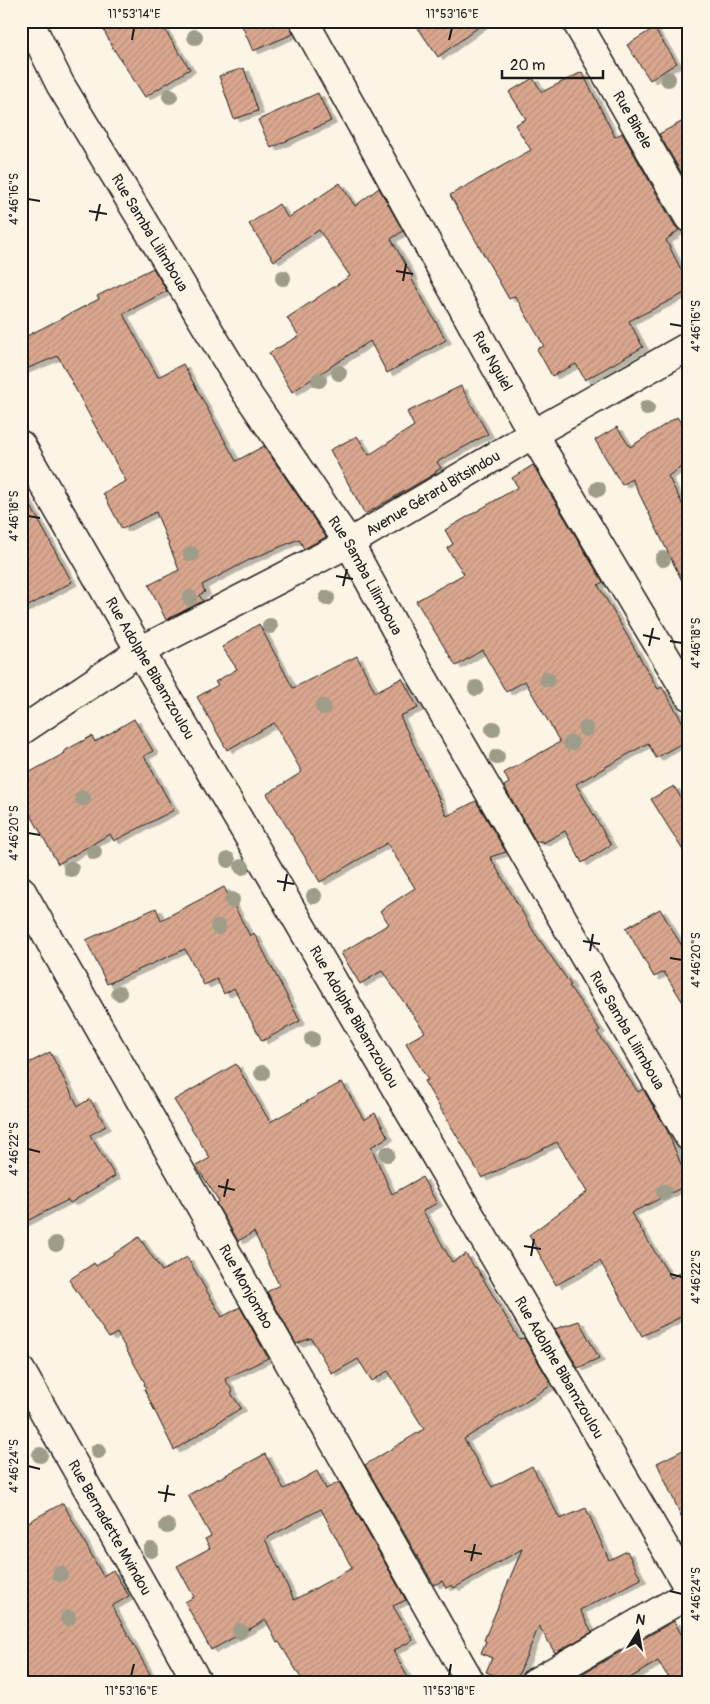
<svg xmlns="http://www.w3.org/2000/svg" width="710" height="1704" font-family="Pangolin,sans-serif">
  <defs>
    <pattern id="building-hatch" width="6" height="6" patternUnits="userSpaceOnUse" patternTransform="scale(1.25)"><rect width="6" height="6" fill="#daa78e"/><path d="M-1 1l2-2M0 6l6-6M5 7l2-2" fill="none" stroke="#ba8f7a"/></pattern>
    <filter id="shadow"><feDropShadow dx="5.5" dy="3" stdDeviation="0" flood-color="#0004"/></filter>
  </defs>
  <rect width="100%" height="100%" fill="#fcf5e5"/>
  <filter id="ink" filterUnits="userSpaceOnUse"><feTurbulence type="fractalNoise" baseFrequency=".02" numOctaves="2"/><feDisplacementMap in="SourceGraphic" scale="10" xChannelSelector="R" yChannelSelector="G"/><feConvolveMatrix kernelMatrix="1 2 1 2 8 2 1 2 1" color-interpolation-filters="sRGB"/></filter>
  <g filter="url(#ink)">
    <g fill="url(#building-hatch)" stroke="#1c1c1c" fill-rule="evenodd" filter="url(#shadow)">
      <path d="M99,21H159L190,69L145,97L113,48Z"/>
      <path d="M240,21H288L293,34L253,51Z"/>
      <path d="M413,21H487L438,57Z"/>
      <path d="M654,28L677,63L650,80L627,45Z"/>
      <path d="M244,68L258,111L234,119L219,76Z"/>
      <path d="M582,72L615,137L622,133L675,226L679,230L666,240L689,285V291L629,321L643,347L585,380L576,364L552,376L537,349L544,346L515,296L509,299L450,195L531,150L515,125L526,119L509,92L533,78L542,92Z"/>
      <path d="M318,93L331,121L271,148L258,120Z"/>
      <path d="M689,118V186L659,134Z"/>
      <path d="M340,183L355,206L379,188L403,231L391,239L413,277L411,278L446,340L387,373L370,341L292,392L269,353L299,336L287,318L350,276L319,230L274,261L249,224L279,204L288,218Z"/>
      <path d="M153,268L167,291L123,314L158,377L183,364L236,461L264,446L326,537L304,549L299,539L249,560L202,585L205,592L199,595L203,601L166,620L149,585L179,570L156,512L122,529L103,493L126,481L94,424L58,356L21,371V339L99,299L97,296Z"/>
      <path d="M461,386L488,434L437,462L441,468L435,472L436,473L365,514L330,450L357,436L369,455L414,426L407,412Z"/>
      <path d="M677,417L689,435V462L668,476L689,517V595L632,479L622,485L595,440L617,427L630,447Z"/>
      <path d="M533,465L603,582L598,585L658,689L662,687L689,733V739L656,758L648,743L576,784L611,845L582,863L565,831L543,843L542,841L536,842L504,786L509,783L504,773L560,742L525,681L506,692L482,650L456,666L416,601L464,574L447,548L453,544L445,530L518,487L512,478Z"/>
      <path d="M21,488L72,582L21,610Z"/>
      <path d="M259,624L293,688L357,656L375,692L402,678L418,708L400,716L447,816L476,801L506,852L490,857L534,932L571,985L569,986L600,1030L597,1032L638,1092L643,1089L667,1130L689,1184L631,1213L671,1278L689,1267V1313L642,1336L600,1261L556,1285L529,1235L587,1192L557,1142L482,1178L424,1081L428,1080L406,1043L425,1032L382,971L360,984L341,953L389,924L380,911L415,888L387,843L320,882L267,794L302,772L274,723L227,750L197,697L218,685L215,682L237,669L222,647Z"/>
      <path d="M134,719L153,751L144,756L174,810L114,841L110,834L58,864L21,797V777L65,753L64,751L92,736L95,742Z"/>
      <path d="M674,786L689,811V860L651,799Z"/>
      <path d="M224,887L250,936L254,933L300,1021L262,1041L234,988L224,994L217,979L204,985L185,949L107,984L86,940L156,908L161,920Z"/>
      <path d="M660,909L689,958V1012L664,972L654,977L626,928Z"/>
      <path d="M50,1052L78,1106L90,1099L106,1126L90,1135L115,1176L70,1203L68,1200L21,1224V1067Z"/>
      <path d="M236,1064L270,1122L342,1082L364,1120L375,1113L388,1137L371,1147L392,1194L422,1177L437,1203L423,1211L452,1262L466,1254L475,1268L476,1267L519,1339L524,1338L550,1382L548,1383L550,1386L464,1439L492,1487L532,1466L560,1519L586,1508L609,1560L627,1551L641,1579L580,1610L592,1632L555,1653L539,1626L515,1683L486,1672L492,1658L481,1653L486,1641L484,1640L522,1549L454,1588L452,1585L446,1588L442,1581L434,1585L365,1465L424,1429L388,1371L372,1381L358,1359L332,1374L311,1338L296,1344L267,1292L279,1285L254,1232L238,1241L216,1203L219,1201L196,1166L210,1158L174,1100Z"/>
      <path d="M139,1237L162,1271L187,1257L222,1317L240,1307L268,1358L225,1379L233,1392L231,1393L241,1408L174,1450L144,1389L146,1388L144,1384L145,1383L117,1333L109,1338L69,1280L94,1263L96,1266Z"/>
      <path d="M579,1321L599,1358L578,1368L555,1329Z"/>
      <path d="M689,1447V1533L657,1463Z"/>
      <path d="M265,1454L284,1489L317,1471L326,1489L339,1482L406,1600L393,1606L413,1640L393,1651L411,1683H304L279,1642L277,1643L266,1620L211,1650L185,1602L194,1597L177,1566L210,1548L205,1539L211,1536L188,1495ZM321,1509L352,1568L294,1600L265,1539Z"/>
      <path d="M63,1503L103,1576L113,1570L129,1596L112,1606L155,1683H21V1526Z"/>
      <path d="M674,1621L689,1648V1683H672L658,1661L622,1683H566Z"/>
    </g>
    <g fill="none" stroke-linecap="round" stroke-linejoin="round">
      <defs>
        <g id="street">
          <path id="s1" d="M29,21L60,84L246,392L349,543L408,652L689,1137"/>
          <path id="s2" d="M304,21L533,434L689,696"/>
          <path id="s3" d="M576,21L689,218"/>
          <path id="s4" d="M21,445L140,651L689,1589"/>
          <path id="s5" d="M21,731L140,651L349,543L533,434L689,346"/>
          <path id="s6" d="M21,890L471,1683"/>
          <path id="s7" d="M21,1371L198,1683"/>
          <path d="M534,1683L689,1594"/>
        </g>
      </defs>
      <use href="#street" stroke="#1c1c1c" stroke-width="31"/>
      <use href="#street" stroke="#fcf5e5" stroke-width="28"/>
    </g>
    <g fill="#9e9d89">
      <circle cx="195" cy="37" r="8"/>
      <circle cx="668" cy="79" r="8"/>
      <circle cx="170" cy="96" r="8"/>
      <circle cx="283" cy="278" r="8"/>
      <circle cx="339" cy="373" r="8"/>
      <circle cx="319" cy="380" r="8"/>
      <circle cx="647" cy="408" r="8"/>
      <circle cx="598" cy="489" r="8"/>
      <circle cx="191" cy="554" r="8"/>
      <circle cx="663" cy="559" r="8"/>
      <circle cx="190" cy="598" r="8"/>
      <circle cx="327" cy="598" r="8"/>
      <circle cx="270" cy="626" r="8"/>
      <circle cx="547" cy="679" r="8"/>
      <circle cx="476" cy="688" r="8"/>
      <circle cx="323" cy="707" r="8"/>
      <circle cx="493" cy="729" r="8"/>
      <circle cx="586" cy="729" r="8"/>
      <circle cx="571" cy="743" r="8"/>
      <circle cx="497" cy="757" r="8"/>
      <circle cx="83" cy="798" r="8"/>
      <circle cx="94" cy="852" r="8"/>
      <circle cx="228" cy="860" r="8"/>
      <circle cx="242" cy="867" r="8"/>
      <circle cx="71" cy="869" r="8"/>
      <circle cx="314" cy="896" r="8"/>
      <circle cx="232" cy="900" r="8"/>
      <circle cx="218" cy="927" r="8"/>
      <circle cx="119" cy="993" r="8"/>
      <circle cx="312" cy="1039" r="8"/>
      <circle cx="262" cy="1073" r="8"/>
      <circle cx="387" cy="1154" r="8"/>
      <circle cx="664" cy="1192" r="8"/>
      <circle cx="56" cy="1244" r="8"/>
      <circle cx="98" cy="1451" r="8"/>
      <circle cx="40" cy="1455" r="8"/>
      <circle cx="167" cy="1526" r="8"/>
      <circle cx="151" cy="1550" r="8"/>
      <circle cx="60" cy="1574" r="8"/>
      <circle cx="68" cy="1618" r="8"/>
      <circle cx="240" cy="1631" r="8"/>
    </g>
  </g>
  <path fill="none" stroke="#1c1c1c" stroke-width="2" d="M132,40L134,28M449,40L452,28M28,199L40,201M89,211L107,214M96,221L100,204M396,271L413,274M403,281L406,264M670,324L682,326M28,516L40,518M336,576L353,579M343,586L347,569M643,635L660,639M670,641L682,643M649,646L653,628M28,833L40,835M277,881L294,884M284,891L287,874M583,941L600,944M590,951L593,934M670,958L682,960M28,1149L40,1152M218,1186L235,1190M224,1197L228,1179M524,1246L541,1249M531,1256L534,1239M670,1274L682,1277M28,1466L40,1469M158,1492L175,1495M165,1502L168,1485M464,1551L482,1554M471,1561L475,1544M670,1591L682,1594M131,1676L134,1664M449,1676L451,1664"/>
  <g text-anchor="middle" stroke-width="4" stroke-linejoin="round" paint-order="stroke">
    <g font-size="15" fill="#1c1c1c" stroke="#fcf5e5">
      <text dy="5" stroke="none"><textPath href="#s3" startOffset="114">Rue Bihele</textPath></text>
      <text dy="5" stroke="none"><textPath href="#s1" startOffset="244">Rue Samba Lilimboua</textPath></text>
      <text dy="5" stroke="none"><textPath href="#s2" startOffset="389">Rue Nguiel</textPath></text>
      <text dy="5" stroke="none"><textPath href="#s5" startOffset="476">Avenue Gérard Bitsindou</textPath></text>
      <text dy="5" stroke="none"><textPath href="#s1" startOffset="649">Rue Samba Lilimboua</textPath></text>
      <text dy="5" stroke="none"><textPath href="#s4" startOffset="258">Rue Adolphe Bibamzoulou</textPath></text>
      <text dy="5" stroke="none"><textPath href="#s4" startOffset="662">Rue Adolphe Bibamzoulou</textPath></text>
      <text dy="5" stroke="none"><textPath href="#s1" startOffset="1174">Rue Samba Lilimboua</textPath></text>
      <text dy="5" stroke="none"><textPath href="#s6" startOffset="456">Rue Monjombo</textPath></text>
      <text dy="5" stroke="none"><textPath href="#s4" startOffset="1068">Rue Adolphe Bibamzoulou</textPath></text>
      <text dy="5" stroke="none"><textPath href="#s7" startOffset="180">Rue Bernadette Mvindou</textPath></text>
    </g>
  </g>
  <rect width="710" height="1704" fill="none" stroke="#fcf5e5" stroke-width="55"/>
  <g transform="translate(638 1632) rotate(11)" stroke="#fcf5e5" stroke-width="4" paint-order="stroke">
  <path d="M0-4L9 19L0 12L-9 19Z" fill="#1c1c1c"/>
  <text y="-8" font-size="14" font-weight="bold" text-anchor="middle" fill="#1c1c1c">N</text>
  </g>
  <path d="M502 70v8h101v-8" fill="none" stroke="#1c1c1c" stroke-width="2.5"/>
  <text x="510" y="70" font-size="15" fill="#1c1c1c" stroke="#fcf5e5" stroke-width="4" paint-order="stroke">20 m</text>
  <rect x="28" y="28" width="654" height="1648" fill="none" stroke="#1c1c1c" stroke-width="2"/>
  <g font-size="12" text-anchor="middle" fill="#1c1c1c">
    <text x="134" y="18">11°53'14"E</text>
    <text x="452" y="18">11°53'16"E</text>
    <text transform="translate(14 199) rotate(-90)" y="4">4°46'16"S</text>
    <text transform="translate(696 326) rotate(-90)" y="4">4°46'16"S</text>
    <text transform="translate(14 516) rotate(-90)" y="4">4°46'18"S</text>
    <text transform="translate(696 643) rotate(-90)" y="4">4°46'18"S</text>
    <text transform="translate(14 833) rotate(-90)" y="4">4°46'20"S</text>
    <text transform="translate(696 960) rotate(-90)" y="4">4°46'20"S</text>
    <text transform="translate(14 1149) rotate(-90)" y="4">4°46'22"S</text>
    <text transform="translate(696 1277) rotate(-90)" y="4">4°46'22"S</text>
    <text transform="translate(14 1466) rotate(-90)" y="4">4°46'24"S</text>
    <text transform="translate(696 1594) rotate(-90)" y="4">4°46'24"S</text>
    <text x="131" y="1695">11°53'16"E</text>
    <text x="449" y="1695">11°53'18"E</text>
  </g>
</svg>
